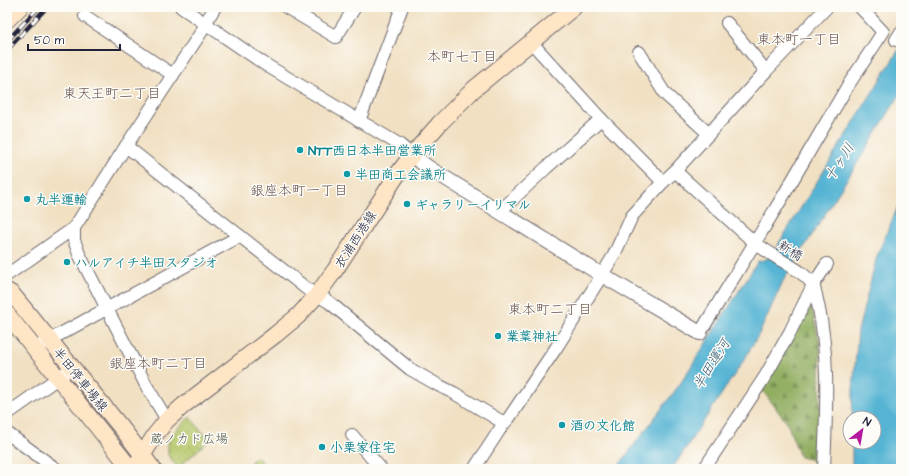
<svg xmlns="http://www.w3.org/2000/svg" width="908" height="476" font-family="'Architects Daughter','Klee One',sans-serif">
  <defs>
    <pattern id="forest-firs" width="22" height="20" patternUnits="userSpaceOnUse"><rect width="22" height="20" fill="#91ad60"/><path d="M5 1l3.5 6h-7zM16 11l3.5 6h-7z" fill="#768c50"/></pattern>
    <pattern id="cemetery-stones" width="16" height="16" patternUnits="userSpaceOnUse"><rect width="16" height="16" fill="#b7c96c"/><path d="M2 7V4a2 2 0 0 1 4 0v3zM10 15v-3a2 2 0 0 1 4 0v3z" fill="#9dac5e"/></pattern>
    <pattern id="park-dots" width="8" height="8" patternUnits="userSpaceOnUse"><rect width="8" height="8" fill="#b7c96c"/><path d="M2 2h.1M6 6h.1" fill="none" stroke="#9dac5e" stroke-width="1.8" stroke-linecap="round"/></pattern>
  </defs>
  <rect width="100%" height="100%" fill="#fdfcf7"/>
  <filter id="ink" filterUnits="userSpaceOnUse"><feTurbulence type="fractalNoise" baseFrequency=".025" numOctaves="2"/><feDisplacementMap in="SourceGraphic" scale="8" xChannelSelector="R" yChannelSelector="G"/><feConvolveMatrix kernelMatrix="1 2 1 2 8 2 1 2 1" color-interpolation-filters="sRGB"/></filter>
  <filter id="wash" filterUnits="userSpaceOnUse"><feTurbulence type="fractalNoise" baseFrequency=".012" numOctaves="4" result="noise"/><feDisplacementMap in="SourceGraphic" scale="16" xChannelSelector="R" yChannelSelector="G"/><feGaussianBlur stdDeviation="0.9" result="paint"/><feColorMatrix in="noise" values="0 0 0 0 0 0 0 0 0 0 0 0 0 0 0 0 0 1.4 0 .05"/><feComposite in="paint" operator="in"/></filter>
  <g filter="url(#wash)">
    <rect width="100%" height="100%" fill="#f1e0c2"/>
    <path fill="url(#forest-firs)" stroke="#5a684e" d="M808,309H812L820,343L821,462L800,457L787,423L762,390Z"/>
    <path fill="url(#cemetery-stones)" stroke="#6c7654" d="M256,456L265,465L262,469H244Z"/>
    <path fill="url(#park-dots)" stroke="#6c7654" d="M190,417L209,440L178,468L168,455V438Z"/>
    <g fill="#55b4d3" stroke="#3c6b87">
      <path d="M901,46V93L846,181L783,281L760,332L744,360L672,469H616L680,384L758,261C769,260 770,256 776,248Z"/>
      <path d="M901,199V469H852V442H874V418H852L853,389L858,331L877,256Z"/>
    </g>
  </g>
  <g filter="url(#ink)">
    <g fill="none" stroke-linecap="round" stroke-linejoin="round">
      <defs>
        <g id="minor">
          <path d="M181,7L266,65L400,145L412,155"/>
          <path d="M286,7L336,37L355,7"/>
          <path d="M85,16L173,75"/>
          <path d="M727,23L766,71"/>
          <path d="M896,40L901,32"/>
          <path d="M531,42L601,119L663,182"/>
          <path d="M639,52L665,94L709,134"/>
          <path d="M359,121L402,7"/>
          <path d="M126,146L307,289L329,302L410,369L438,385L454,393L504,423"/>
          <path d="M675,171L755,243C765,250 775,257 786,263C795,269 806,274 812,284C816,289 816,298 818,304C830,359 826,414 824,469"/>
          <path d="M499,212L546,168L601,119"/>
          <path d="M74,228V240L79,254L146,385L167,420"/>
          <path d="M7,275L74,228L126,146L202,31L209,17L215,7"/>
          <path d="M700,333L782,198L847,87L883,32L860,7"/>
          <path d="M42,344L240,236"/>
          <path d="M7,414L65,373"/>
          <path d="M7,433L56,469"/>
          <path d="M352,435L381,469"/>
          <path d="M474,469L502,426L509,418L556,348L602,275L614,255L632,216L663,182L675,171L766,71L827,7"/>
          <path d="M704,469L766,375L790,332L813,285L827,264"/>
        </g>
        <path id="tertiary" d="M412,155L429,168L602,275L700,333"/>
        <g id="secondary">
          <path d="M7,20L20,7"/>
          <path d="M7,291L12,294L124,431L153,469"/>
          <path d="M7,314L131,469"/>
          <path d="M134,469L155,435L167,420L184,405L275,335L298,316L317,295L335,270L397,175L412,155L440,123L474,89L574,7"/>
        </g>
      </defs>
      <use href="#minor" stroke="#6a646a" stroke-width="14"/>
      <use href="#tertiary" stroke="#6a646a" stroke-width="16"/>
      <use href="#secondary" stroke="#6a646a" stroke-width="18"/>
      <use href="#minor" stroke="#fff" stroke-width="12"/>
      <use href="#tertiary" stroke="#fff" stroke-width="14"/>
      <use href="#secondary" stroke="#fee5c5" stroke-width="16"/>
      <defs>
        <g id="rail">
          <path d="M7,41L39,7"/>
          <path d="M7,50L47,7"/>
        </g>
      </defs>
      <use href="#rail" stroke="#22223b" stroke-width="4.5"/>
      <use href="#rail" stroke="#fdfcf7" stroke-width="3" stroke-dasharray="9" stroke-linecap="butt"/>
    </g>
  </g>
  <g fill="#0f9aa8" stroke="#fdfcf7" stroke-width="1.5">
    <circle cx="300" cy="150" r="4"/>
    <circle cx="347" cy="174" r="4"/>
    <circle cx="27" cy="199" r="4"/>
    <circle cx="407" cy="204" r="4"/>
    <circle cx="67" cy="262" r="4"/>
    <circle cx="498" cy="336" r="4"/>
    <circle cx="562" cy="425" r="4"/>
    <circle cx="322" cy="447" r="4"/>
  </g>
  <g text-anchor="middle" stroke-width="3" stroke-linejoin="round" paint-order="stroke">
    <g font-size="13" font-weight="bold" fill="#0d838f" stroke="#fdfcf7" text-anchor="start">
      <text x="308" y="155">NTT西日本半田営業所</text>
      <text x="355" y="179">半田商工会議所</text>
      <text x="35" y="204">丸半運輸</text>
      <text x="415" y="209">ギャラリーイリマル</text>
      <text x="75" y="267">ハルアイチ半田スタジオ</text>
      <text x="506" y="341">業葉神社</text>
      <text x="570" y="430">酒の文化館</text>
      <text x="330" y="452">小栗家住宅</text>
    </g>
    <g font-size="13" fill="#22223b" stroke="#fdfcf7">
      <text transform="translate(355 239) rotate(-57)" y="5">衣浦西港線</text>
      <text transform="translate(791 250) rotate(32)" y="5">新橋</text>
      <text transform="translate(81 379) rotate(51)" y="5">半田停車場線</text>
    </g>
    <g font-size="13" fill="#565c4c" stroke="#fdfcf7">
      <text x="189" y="443">蔵ノカド広場</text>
    </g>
    <g font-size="14" fill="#6a5552" stroke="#fdfcf7">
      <text x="799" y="44">東本町一丁目</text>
      <text x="462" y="61">本町七丁目</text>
      <text x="112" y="98">東天王町二丁目</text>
      <text x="299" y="195">銀座本町一丁目</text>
      <text x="550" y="314">東本町二丁目</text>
      <text x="158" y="368">銀座本町二丁目</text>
    </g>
    <g font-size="14" font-style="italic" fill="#365c78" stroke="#fdfcf7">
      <text transform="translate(839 162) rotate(-57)" y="5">十ヶ川</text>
      <text transform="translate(711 364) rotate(-58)" y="5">半田運河</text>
    </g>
  </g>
  <rect width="908" height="476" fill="none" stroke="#fdfcf7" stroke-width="24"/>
  <g transform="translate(862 430) rotate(31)"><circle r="19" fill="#fdfcf7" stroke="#a5a5ac"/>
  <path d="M0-3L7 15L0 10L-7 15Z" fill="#b5179e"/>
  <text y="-6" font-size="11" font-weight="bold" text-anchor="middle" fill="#22223b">N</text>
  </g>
  <path d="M28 44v6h92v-6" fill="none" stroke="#22223b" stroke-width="2"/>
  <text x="34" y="44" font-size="12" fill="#22223b" stroke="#fdfcf7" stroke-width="3" paint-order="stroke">50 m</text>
</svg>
